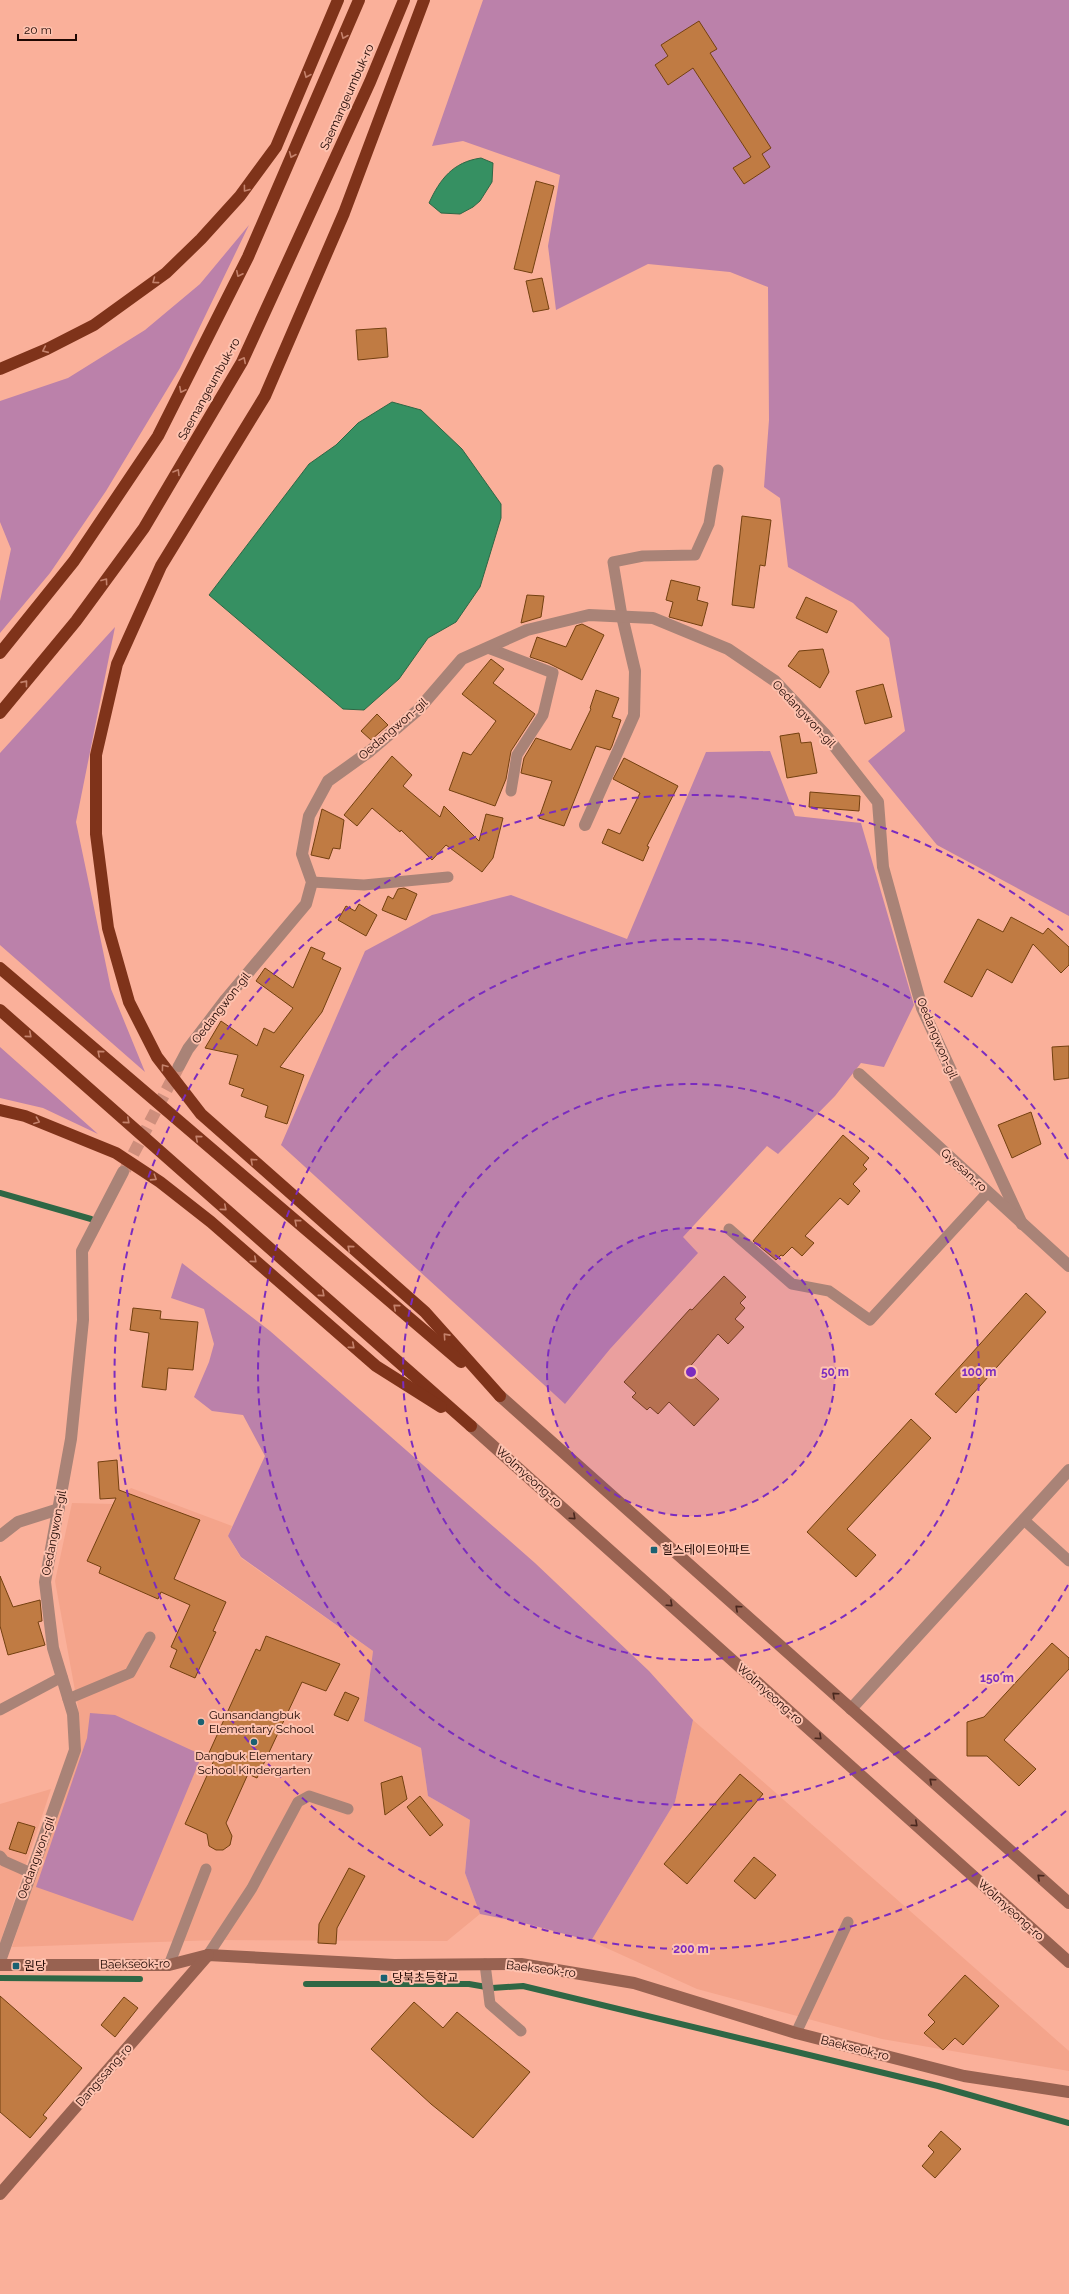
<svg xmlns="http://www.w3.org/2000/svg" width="1069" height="2294" font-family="Raleway,'Noto Sans KR',sans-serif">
  <rect width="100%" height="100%" fill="#fab09a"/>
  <g fill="#f4a48b">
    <path d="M131,1488L232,1526L228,1536L241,1558L373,1651L364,1721L421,1748L428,1796L470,1820L465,1873L480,1914L447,1941L217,1940L12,1947L80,1737L78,1707L55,1581L72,1503L114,1504Z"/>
    <path d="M693,1720L1069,2051V2071L882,2039L697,1989L591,1941L675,1802Z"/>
    <path d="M51,1789L0,1943V1804Z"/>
  </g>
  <g fill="#bb81aa">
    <path d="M483,0H1069V916L937,845L868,761L905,731L889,638L853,603L788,567L780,498L764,487L769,420L768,287L730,272L648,264L556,310L548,246L560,175L463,141L432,146Z"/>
    <path d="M249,225L180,368L106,491L50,573L0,633V601L11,549L0,522V401L68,378L145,330L200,284Z"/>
    <path d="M115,627L76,822L111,989L145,1072L0,945V753Z"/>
    <path d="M770,751L795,816L861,823L914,1005L884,1067L861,1063L835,1096L778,1154L767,1146L683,1237L698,1253L610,1349L565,1404L281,1145L365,951L432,915L511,895L627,939L706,752Z"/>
    <path d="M0,1047L98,1134L43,1108L0,1098Z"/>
    <path d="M182,1263L270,1331L535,1563L649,1671L693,1720L675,1802L591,1941L520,1922L480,1914L465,1873L470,1820L428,1796L421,1748L364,1721L373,1651L241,1557L228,1536L265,1456L243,1415L212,1411L194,1397L209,1362L214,1344L204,1309L171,1298Z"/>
    <path d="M90,1713L115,1715L202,1755L133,1921L36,1887L87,1738Z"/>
  </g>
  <g fill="#369062" stroke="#2f6745">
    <path d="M481,158L493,163L492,182L480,201L473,207L460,214L441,213L429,203C440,179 453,162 481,158Z"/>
    <path d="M392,402L421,410L462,449L501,504V518L480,587L456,622L428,638L399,679L364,710L343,709L209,595L309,464L336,445L358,423Z"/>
  </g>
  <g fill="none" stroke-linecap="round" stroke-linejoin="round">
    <g stroke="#2f6745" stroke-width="6">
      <path d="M0,1193L91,1219"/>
      <path d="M0,1978L140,1979"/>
      <path d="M306,1984H469L492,1988L523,1986L938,2086L1069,2123"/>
    </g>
  </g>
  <g fill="#c07b43" stroke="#734010">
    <path d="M699,21L717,49L710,53L771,148L762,154L770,167L744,184L733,168L751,157L693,68L668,85L655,65L668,56L661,45Z"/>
    <path d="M536,181L554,186L532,273L514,269Z"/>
    <path d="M542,278L549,309L533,312L526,281Z"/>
    <path d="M386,328L388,357L358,360L356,330Z"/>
    <path d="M742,516L771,520L765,566L760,565L754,608L732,605Z"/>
    <path d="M671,580L700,587L697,600L708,603L702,626L669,617L673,602L666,600Z"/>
    <path d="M527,595L544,596L541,617L521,623Z"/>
    <path d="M806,597L837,611L827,633L796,618Z"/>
    <path d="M582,624L604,635L582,680L548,663L530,657L537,637L566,647L576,626Z"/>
    <path d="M823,649L829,672L820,688L788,666L799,651Z"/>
    <path d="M491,659L504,669L493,683L535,714L511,751L506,779L495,806L449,790L463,752L471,755L496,721L462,694Z"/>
    <path d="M883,684L892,717L865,724L856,691Z"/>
    <path d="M596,690L619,698L612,717L621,720L612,746L610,750L596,746L564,826L539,818L552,781L521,773L524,758L536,738L571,750L591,709L590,708Z"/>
    <path d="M377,714L388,725L371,740L361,731Z"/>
    <path d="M799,733L801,743L811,742L817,773L787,778L780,736Z"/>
    <path d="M392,756L412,775L403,786L440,817L444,806L479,841L486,814L503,818L493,858L482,872L446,845L432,860L401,830L400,832L372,808L357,826L344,815Z"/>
    <path d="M624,758L678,786L647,846L649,847L643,861L602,843L608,829L620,834L640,793L613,779Z"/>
    <path d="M810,792L860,796L859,811L809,807Z"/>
    <path d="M322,809L344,820L340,849L333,848L329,859L311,855Z"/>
    <path d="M404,888L417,894L406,920L382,910L388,896L393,899L398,889Z"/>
    <path d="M359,904L377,915L366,936L338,920L346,906L355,911Z"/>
    <path d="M1011,917L1043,934L1048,928L1069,947V965L1061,973L1033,944L1012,983L987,969L972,997L944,982L978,919L1003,932Z"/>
    <path d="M311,947L325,953L322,959L341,968L322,1012L280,1067L304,1075L287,1124L265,1117L268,1106L241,1096L244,1089L229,1084L238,1055L205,1048L221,1021L257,1046L264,1028L274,1033L293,1008L256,981L265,968L293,988Z"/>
    <path d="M1069,1046V1078L1054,1080L1052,1047Z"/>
    <path d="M1031,1112L1041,1144L1012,1158L998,1125Z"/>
    <path d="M843,1135L869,1158L863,1165L867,1169L853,1184L860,1191L848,1205L840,1198L805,1236L814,1243L802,1256L792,1247L783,1256L781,1255L776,1260L753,1241Z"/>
    <path d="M724,1276L746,1297L740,1303L745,1308L735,1319L744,1327L728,1344L718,1334L687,1370L719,1399L694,1426L669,1402L658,1414L650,1407L647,1410L632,1397L636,1393L624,1382L690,1309L692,1310Z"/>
    <path d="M1026,1293L1046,1312L956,1413L935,1394Z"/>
    <path d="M133,1308L161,1311L160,1319L198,1322L193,1370L168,1368L166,1390L142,1387L149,1333L130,1330Z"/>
    <path d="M911,1419L931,1438L847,1529L876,1555L856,1577L807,1532Z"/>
    <path d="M117,1460L119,1490L200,1520L174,1579L226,1602L213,1631L216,1632L195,1678L170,1667L177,1650L171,1647L190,1605L161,1592L158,1599L99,1573L101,1567L87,1561L116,1498L100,1499L98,1462Z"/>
    <path d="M0,1576L13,1607L40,1600L42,1621L38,1622L45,1645L8,1655L0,1626Z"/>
    <path d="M266,1636L340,1664L326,1691L302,1682L257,1778L248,1774L226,1823L232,1836L230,1845L223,1850H216L209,1846L207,1834L185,1824L215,1758L208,1755L256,1649L260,1651Z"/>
    <path d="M1052,1643L1069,1658V1669L1004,1740L1036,1769L1019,1786L987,1756H967V1722L984,1717Z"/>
    <path d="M345,1692L359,1698L348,1721L334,1715Z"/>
    <path d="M740,1774L763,1794L687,1884L664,1864Z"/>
    <path d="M402,1776L407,1799L385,1815L381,1783Z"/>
    <path d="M420,1796L443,1825L430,1836L407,1807Z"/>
    <path d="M18,1822L35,1827L26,1854L9,1849Z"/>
    <path d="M754,1857L776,1875L755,1899L734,1881Z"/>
    <path d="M349,1868L365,1876L337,1928L336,1944L318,1943L319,1924Z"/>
    <path d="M965,1975L999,2006L963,2045L955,2038L943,2050L924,2033L935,2022L928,2015Z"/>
    <path d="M0,1996L82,2068L43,2115L47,2118L30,2138L0,2112Z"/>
    <path d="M124,1997L138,2008L115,2037L101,2025Z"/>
    <path d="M414,2002L443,2028L457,2012L530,2072L473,2138L431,2104L371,2049Z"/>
    <path d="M941,2131L961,2149L935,2178L922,2166L934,2152L928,2146Z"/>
  </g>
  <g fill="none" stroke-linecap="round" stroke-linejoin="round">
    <path stroke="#ce8e7c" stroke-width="12" stroke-dasharray="12 6" stroke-linecap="butt" d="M125,1170L179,1066"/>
    <g stroke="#a98377" stroke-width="11">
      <path d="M622,616L613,562L643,556L695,555L709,524L718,470"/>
      <path d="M488,648L553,673L543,715L517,755L511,791"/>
      <path d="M312,882L364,885L448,877"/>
      <path d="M729,1229L792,1284L829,1291L870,1320L988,1192"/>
      <path d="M1024,1520L1069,1561"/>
      <path d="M68,1699L130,1673L150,1637"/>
      <path d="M0,1710L62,1677"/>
      <path d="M0,1856L4,1861L31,1873"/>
      <path d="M208,1955L252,1888L298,1802L309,1796L348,1809"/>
      <path d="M485,1964L490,2004L521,2031"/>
      <path d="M169,1965L206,1869"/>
      <path d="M796,2033L848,1922"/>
    </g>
    <g stroke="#a98377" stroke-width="12">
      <path d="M585,825L634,715L635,671L622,616"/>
      <path d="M179,1066L188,1049L226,999L306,904L312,882L302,854L309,816L328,781L370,751L418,710L462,659L527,630L589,615L653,618L728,649L775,681L824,733L878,802L883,867L922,1008L1022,1224"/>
      <path d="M859,1074L1069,1266"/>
      <path d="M0,1536L18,1522L59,1509"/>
      <path d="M851,1709L1069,1470"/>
      <path d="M0,1961L75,1750L73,1714L53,1648L45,1582L71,1439L83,1320L82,1251L123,1172"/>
    </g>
    <g stroke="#986251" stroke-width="12">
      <path d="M500,1396L1069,1903"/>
      <path d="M471,1426L1069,1962"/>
      <path d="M0,1965H169L208,1955L394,1965L521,1964L634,1983L796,2033L964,2076L1069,2092"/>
      <path d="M0,2194L208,1955"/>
    </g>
    <g stroke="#7f331a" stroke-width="12">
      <path d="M424,0L344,213L265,396L161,566L117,664L96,755V834L108,928L129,1002L157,1057L201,1114L425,1312L500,1396"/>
      <path d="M0,369L47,349L94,325L166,273L201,239L240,196L276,147L338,0"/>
      <path d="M0,653L74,561L158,436L248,257L359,0"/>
      <path d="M0,713L76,621L144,528L242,362L370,82L404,0"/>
      <path d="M0,968L461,1362"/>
      <path d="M0,1010L471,1426"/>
      <path d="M0,1110L25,1116L116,1153L160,1182L211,1222L376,1366L441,1407"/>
    </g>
  </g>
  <defs><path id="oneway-chevron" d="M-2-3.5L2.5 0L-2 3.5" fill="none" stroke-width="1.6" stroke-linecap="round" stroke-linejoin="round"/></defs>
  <g stroke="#c5826c">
    <use href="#oneway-chevron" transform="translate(344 36) rotate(113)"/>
    <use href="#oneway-chevron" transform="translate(307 75) rotate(113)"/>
    <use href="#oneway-chevron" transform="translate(292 155) rotate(113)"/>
    <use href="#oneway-chevron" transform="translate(246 189) rotate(127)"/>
    <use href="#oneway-chevron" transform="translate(239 274) rotate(116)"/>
    <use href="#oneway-chevron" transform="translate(155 281) rotate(143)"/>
    <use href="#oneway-chevron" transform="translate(45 350) rotate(156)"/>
    <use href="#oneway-chevron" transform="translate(243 360) rotate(-63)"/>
    <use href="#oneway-chevron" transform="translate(182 390) rotate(117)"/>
    <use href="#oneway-chevron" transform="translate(177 472) rotate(-59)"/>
    <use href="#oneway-chevron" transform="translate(105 581) rotate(-54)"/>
    <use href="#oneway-chevron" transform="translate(25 683) rotate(-51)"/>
    <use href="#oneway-chevron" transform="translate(29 1035) rotate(41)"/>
    <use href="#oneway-chevron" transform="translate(100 1053) rotate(-139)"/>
    <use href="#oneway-chevron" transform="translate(164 1067) rotate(-127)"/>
    <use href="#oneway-chevron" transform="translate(37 1121) rotate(21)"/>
    <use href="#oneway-chevron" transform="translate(127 1121) rotate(41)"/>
    <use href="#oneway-chevron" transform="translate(198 1138) rotate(-139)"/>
    <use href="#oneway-chevron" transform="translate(253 1161) rotate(-138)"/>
    <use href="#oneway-chevron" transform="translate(154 1178) rotate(33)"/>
    <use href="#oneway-chevron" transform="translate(224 1208) rotate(41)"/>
    <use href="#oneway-chevron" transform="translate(297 1222) rotate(-139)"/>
    <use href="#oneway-chevron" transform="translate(350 1248) rotate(-139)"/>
    <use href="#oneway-chevron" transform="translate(254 1260) rotate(41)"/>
    <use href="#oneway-chevron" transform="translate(322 1294) rotate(41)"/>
    <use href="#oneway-chevron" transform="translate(396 1307) rotate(-139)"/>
    <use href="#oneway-chevron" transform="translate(446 1336) rotate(-132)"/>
    <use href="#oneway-chevron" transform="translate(352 1346) rotate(41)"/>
  </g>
  <g stroke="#49271e">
    <use href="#oneway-chevron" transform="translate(573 1517) rotate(42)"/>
    <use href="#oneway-chevron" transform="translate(670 1604) rotate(42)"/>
    <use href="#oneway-chevron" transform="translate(738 1608) rotate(-138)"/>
    <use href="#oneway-chevron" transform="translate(835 1695) rotate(-138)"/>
    <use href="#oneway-chevron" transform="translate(819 1737) rotate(42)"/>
    <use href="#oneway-chevron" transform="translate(932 1781) rotate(-138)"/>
    <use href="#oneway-chevron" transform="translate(915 1824) rotate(42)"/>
    <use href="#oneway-chevron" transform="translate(1040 1877) rotate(-138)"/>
  </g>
  <circle cx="691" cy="1372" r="144" fill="#7b2cbf" fill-opacity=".12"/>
  <g fill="none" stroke="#7b2cbf" stroke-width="2" stroke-dasharray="7 5">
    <circle cx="691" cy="1372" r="144"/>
    <circle cx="691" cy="1372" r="288"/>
    <path d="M1068 1585A433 433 0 1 1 1068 1159"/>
    <path d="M1066 1811A577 577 0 1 1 1066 933"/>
  </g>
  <g fill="#1b6172" stroke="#fec2af" stroke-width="1.5">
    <rect x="650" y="1546" width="8" height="8" rx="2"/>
    <circle cx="201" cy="1722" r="4"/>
    <circle cx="254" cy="1742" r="4"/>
    <rect x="12" y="1962" width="8" height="8" rx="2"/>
    <rect x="380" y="1974" width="8" height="8" rx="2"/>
  </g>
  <g text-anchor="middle" stroke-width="4" stroke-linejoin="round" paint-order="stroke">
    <g font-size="12" fill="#1f0702" stroke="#fec2af">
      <text transform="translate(347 97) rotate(-66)" y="4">Saemangeumbuk-ro</text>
      <text transform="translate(209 389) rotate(-61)" y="4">Saemangeumbuk-ro</text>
      <text transform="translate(804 714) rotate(47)" y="4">Oedangwon-gil</text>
      <text transform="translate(393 729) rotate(-41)" y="4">Oedangwon-gil</text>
      <text transform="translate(221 1008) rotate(-52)" y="4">Oedangwon-gil</text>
      <text transform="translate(937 1038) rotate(67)" y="4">Oedangwon-gil</text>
      <text transform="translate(964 1170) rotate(42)" y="4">Gyesan-ro</text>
      <text transform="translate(529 1477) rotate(42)" y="4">Wolmyeong-ro</text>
      <text transform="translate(54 1533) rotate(-79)" y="4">Oedangwon-gil</text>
      <text transform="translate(770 1694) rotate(42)" y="4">Wolmyeong-ro</text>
      <text transform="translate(36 1858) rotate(-70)" y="4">Oedangwon-gil</text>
      <text transform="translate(1011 1910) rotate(42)" y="4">Wolmyeong-ro</text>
      <text transform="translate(135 1964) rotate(-1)" y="4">Baekseok-ro</text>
      <text transform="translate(541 1969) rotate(7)" y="4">Baekseok-ro</text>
      <text transform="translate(855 2048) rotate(14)" y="4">Baekseok-ro</text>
      <text transform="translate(104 2075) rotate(-49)" y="4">Dangssang-ro</text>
    </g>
    <g font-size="12" fill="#1f0702" stroke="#fec2af" text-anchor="start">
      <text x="662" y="1554">힐스테이트아파트</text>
      <text x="209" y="1719">Gunsandangbuk<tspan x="209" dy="14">Elementary School</tspan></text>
      <text x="254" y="1760" text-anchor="middle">Dangbuk Elementary<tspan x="254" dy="14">School Kindergarten</tspan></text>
      <text x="24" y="1970">원당</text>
      <text x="392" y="1982">당북초등학교</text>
    </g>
  </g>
  <circle cx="691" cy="1372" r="6" fill="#7b2cbf" stroke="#fec2af" stroke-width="2"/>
  <g font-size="12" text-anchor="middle" font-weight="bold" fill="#7b2cbf" stroke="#fec2af" stroke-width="4" stroke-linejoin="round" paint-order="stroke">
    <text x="835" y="1376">50 m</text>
    <text x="979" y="1376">100 m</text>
    <text x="997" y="1682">150 m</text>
    <text x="691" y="1953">200 m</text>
  </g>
  <path d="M18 34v6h58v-6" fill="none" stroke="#1f0702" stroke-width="2"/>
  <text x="24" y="34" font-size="12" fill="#1f0702" stroke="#fec2af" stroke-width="3" paint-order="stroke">20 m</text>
</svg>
